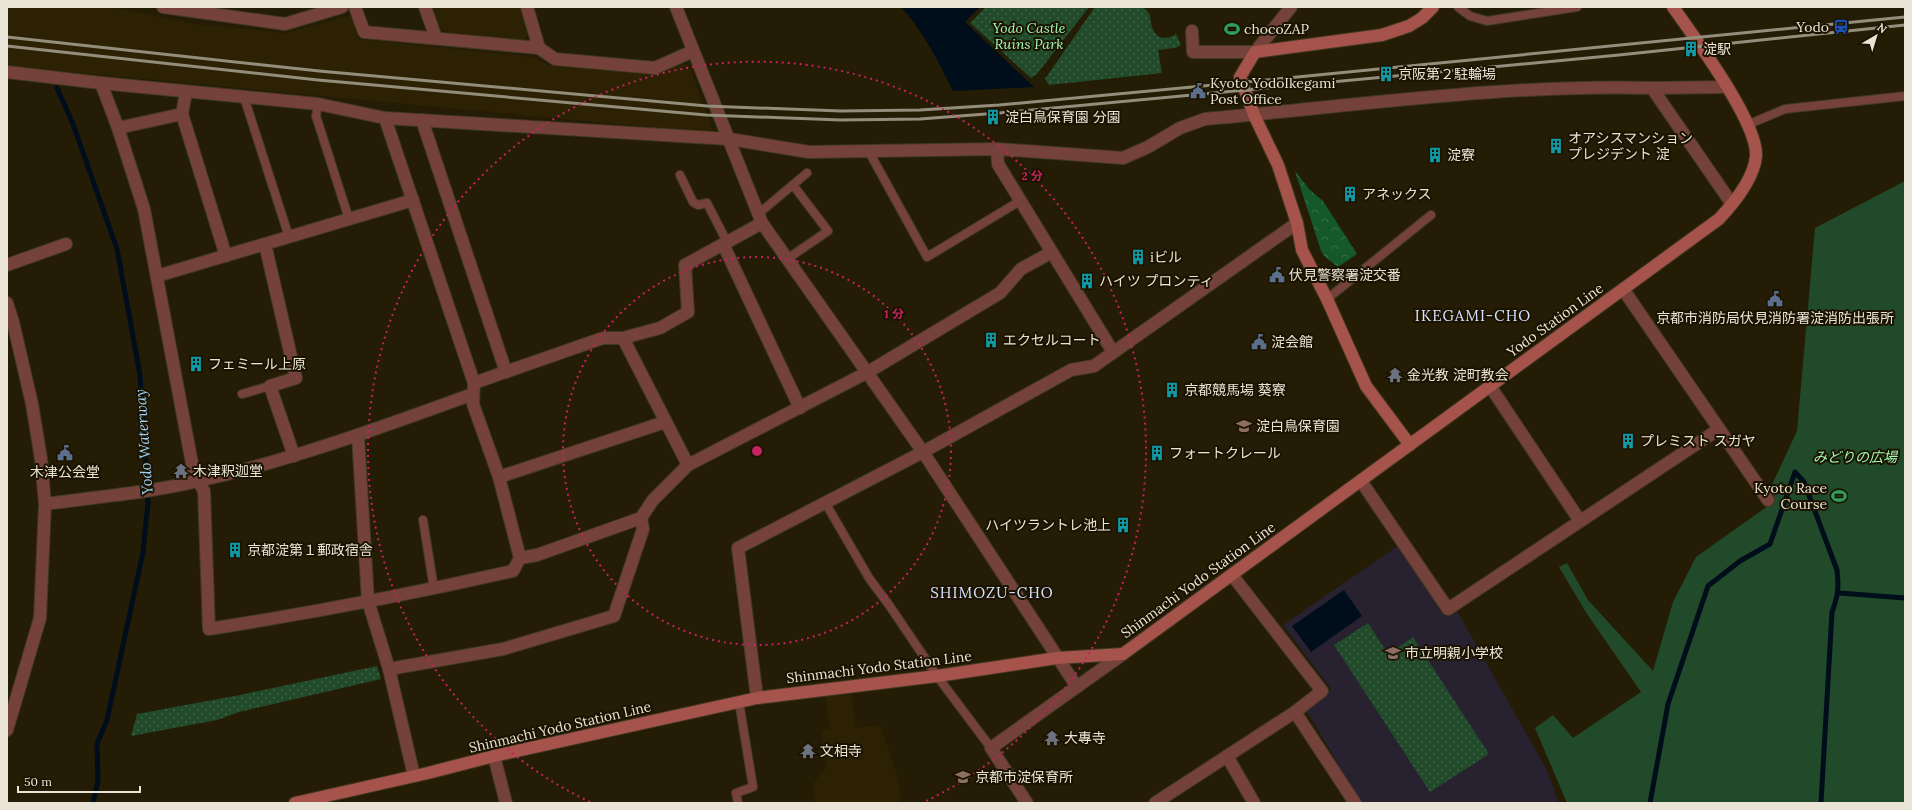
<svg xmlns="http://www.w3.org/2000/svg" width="1912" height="810" font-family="Lora,'Noto Sans JP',serif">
  <defs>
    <pattern id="grass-dots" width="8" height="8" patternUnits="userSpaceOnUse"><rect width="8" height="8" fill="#214a2b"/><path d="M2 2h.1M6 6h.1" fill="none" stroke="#416449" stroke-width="1.8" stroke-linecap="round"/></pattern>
    <pattern id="forest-crowns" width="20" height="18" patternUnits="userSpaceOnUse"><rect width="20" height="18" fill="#15592b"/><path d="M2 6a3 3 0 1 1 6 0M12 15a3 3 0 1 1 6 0" fill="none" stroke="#377149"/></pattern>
  </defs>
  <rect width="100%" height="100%" fill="#241c05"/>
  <g fill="#2c2203">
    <path d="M7,7H109L196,24L286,33L352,15L358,39L534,57L547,65L654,75L680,63L689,66L714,133L7,66Z"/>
    <path d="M431,7H524L531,32L522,41L449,33L437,27Z"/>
    <path d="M850,690L856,728L880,725L897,775L901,803H815L813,784L827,766L821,731L830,729L825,695Z"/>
  </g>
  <path fill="#272130" d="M1399,545L1446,616L1457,611L1547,770L1559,803H1361L1305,708L1331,689L1283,625Z"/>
  <g fill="url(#grass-dots)">
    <path d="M986,7H1089L1037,74L1031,78L970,23Z"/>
    <path d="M1095,7H1143C1145,9 1148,12 1149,14C1151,16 1150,21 1151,23C1154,38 1164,42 1176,34L1181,45L1175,48L1158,50L1162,73L1049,85L1045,79Z"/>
    <path d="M1368,623L1388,654L1413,637L1489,754L1430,792L1334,645Z"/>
    <path d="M377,666L381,679L239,712L217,720L131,736L137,714L240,695Z"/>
  </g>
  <path fill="url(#forest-crowns)" d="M1295,171L1309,189L1323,201L1357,254L1338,267L1325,257L1321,251Z"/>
  <path fill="#214a2b" d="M1905,181V803H1567L1535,728L1553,715L1573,738L1641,692L1587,614L1559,567L1567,563L1588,600L1653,671L1673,602L1696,557L1775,501L1769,491L1797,431L1815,228Z"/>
  <g fill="#000d1a">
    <path d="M901,7H980L965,22L1034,87L953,91C938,61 924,32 901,7Z"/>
    <path d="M1344,590L1362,616L1311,652L1292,626Z"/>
  </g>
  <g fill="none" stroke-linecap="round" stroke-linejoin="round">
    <g stroke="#000d1a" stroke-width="5">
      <path d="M57,88L73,124L117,249L140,375L148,503L143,552L107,720L97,744L98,781L93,803"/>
      <path d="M1839,593L1905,598"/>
      <path d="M1650,803L1668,704L1708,586L1740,561L1770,544L1795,472L1804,482L1837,570C1839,588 1838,596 1832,612L1821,803"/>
    </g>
    <defs>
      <g id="lane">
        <path d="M1458,7L1470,16L1487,21L1577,7"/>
        <path d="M244,97L289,237"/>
        <path d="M318,104L316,116L349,219"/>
        <path d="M1747,125L1785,109L1905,96"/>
        <path d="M868,150L927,257L1020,201"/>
        <path d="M680,175L693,202L698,205L707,203L727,242"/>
        <path d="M758,214L807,173"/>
        <path d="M787,259L828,231L793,185"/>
        <path d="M1327,299L1431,215"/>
        <path d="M242,394L270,386"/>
        <path d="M826,504L869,578L889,605L937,676L991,748"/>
        <path d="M423,520L434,589"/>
        <path d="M738,803L736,793L753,787L739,702"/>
      </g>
      <g id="street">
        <path d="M163,7L285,24L342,7"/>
        <path d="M355,7L364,32L539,48L527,7"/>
        <path d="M425,7L436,38"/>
        <path d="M676,7L762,223L923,452L1077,687"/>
        <path d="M1192,31L1193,52H1255L1291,7"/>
        <path d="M539,48L555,59L655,68L693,51"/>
        <path d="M7,72L101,83L318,104L385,118L729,139L809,152L997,149L1123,158L1148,147L1180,128L1205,119C1354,106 1503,84 1652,88L1732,204"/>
        <path d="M101,83L118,128L144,209L194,474L204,491L209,629C311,613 412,594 513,571L520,558L499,477L473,404L474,383L385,118"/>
        <path d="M1652,88L1727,87"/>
        <path d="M182,114L226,256"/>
        <path d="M422,120L506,372"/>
        <path d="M118,128L182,114L186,92"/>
        <path d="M997,149L998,164L1113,352"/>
        <path d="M265,244L296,378L270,386L294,456"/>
        <path d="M723,244L800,408"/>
        <path d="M7,265L66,244"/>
        <path d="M157,276L413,200"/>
        <path d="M1623,289L1768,500"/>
        <path d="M7,303L13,322L32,404L41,459L45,504L40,618L7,730"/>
        <path d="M623,338L688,465"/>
        <path d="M474,383L603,338H623L660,328L688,312L685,265L762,223"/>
        <path d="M1490,386L1580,521"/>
        <path d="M358,436L368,601L389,669L414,776"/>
        <path d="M499,477L665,422"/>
        <path d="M1361,481L1448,609L1719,429"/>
        <path d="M45,504C95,497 148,493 198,481C292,460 382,427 473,394"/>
        <path d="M520,558L537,555L641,518L653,500L688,465L868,372L1000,293L1021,269L1052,252"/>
        <path d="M389,669L503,649L614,616L643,529L641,518"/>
        <path d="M757,698L738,548L923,452L1071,370L1094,366L1297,223"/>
        <path d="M1295,712L1355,803"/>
        <path d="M494,756L506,803"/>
        <path d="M1227,756L1254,803"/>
        <path d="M1027,803L991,748L1123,654"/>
        <path d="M1155,803L1295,712L1322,691L1232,575"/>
      </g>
      <g id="secondary">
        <path d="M1410,445L1366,386L1327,299L1302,250L1297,223L1278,165L1254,115L1240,77L1255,52L1382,35L1409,26L1422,18L1433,7"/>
        <path d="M295,803L428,773L494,756L757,698L937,676L1057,658L1123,654L1719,219C1734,203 1754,179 1756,156C1758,122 1694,37 1673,7"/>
      </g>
    </defs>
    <use href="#lane" stroke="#403822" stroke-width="10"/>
    <use href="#street" stroke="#403822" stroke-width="14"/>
    <use href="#secondary" stroke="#403822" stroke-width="14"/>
    <use href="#lane" stroke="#74413b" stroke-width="8"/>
    <use href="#street" stroke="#74413b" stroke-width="12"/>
    <use href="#secondary" stroke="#a5534b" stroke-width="12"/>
    <g stroke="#938d7b" stroke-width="3">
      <path d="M7,37L319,71L707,106L841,111L920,110L999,105L1287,78L1905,17"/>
      <path d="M7,46L318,80L706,115L841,120L920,119L999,113L1619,55L1905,25"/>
    </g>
  </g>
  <g fill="none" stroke="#c42261" stroke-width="2" stroke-dasharray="2 4">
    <circle cx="757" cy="451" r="194"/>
    <path d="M590 802A389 389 0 1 1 924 802"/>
  </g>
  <defs>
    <symbol id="station-bare" viewBox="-9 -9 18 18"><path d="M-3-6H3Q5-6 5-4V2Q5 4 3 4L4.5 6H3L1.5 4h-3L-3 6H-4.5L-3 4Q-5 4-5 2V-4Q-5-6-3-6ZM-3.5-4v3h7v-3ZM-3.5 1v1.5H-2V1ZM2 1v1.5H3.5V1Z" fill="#1a4fb4" stroke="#1b1300" stroke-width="2.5" paint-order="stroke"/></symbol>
    <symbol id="stadium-bare" viewBox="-9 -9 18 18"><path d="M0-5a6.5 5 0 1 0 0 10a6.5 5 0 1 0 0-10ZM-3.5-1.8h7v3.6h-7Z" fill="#2e9e5b" stroke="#1b1300" stroke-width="2.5" paint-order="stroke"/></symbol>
    <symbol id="building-bare" viewBox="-9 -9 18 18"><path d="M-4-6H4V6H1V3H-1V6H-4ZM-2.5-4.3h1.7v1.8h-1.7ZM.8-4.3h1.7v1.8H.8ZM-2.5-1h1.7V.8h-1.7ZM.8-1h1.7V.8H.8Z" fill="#0f9aa8" stroke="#1b1300" stroke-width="2.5" paint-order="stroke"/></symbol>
    <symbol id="civic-bare" viewBox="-9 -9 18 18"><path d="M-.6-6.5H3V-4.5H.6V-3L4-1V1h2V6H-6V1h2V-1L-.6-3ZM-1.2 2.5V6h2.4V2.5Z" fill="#5c6f8a" stroke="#1b1300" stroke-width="2.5" paint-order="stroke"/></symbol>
    <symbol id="temple-bare" viewBox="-9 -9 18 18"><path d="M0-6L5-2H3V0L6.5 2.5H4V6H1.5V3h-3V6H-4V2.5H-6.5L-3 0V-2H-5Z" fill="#6b7280" stroke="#1b1300" stroke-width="2.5" paint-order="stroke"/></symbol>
    <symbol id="school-bare" viewBox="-9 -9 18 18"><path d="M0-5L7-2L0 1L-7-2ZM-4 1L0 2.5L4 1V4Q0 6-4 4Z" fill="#8d6e63" stroke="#1b1300" stroke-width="2.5" paint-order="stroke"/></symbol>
  </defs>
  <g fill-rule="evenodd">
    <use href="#station-bare" x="1830" y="16" width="22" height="22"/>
    <use href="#stadium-bare" x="1221" y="18" width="22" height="22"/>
    <use href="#building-bare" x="1680" y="38" width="22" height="22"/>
    <use href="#building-bare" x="1375" y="63" width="22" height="22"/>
    <use href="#civic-bare" x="1187" y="80" width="22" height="22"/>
    <use href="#building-bare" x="982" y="106" width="22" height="22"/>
    <use href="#building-bare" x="1545" y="135" width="22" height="22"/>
    <use href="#building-bare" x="1424" y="144" width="22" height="22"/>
    <use href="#building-bare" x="1339" y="183" width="22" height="22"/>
    <use href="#building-bare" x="1127" y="246" width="22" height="22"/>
    <use href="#civic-bare" x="1266" y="264" width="22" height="22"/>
    <use href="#building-bare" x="1076" y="270" width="22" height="22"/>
    <use href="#civic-bare" x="1764" y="288" width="22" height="22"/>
    <use href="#building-bare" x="980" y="329" width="22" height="22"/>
    <use href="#civic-bare" x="1248" y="331" width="22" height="22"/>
    <use href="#building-bare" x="185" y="353" width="22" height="22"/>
    <use href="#temple-bare" x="1384" y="364" width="22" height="22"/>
    <use href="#building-bare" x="1161" y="379" width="22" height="22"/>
    <use href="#school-bare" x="1233" y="415" width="22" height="22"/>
    <use href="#building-bare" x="1617" y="430" width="22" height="22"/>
    <use href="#civic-bare" x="54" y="442" width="22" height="22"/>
    <use href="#building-bare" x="1146" y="442" width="22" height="22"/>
    <use href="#temple-bare" x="170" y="460" width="22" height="22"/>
    <use href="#stadium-bare" x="1828" y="485" width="22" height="22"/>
    <use href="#building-bare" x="1112" y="514" width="22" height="22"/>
    <use href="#building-bare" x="224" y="539" width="22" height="22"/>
    <use href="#school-bare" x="1382" y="642" width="22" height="22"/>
    <use href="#temple-bare" x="1041" y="727" width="22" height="22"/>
    <use href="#temple-bare" x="797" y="740" width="22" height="22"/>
    <use href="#school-bare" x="952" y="766" width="22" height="22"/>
  </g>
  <g text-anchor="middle" stroke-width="4" stroke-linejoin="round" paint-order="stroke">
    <g font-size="14" fill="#e9e4d6" stroke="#1b1300" text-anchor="start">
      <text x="1829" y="32" text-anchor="end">Yodo</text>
      <text x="1244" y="34">chocoZAP</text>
      <text x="1703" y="54">淀駅</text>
      <text x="1398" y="79">京阪第２駐輪場</text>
      <text x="1210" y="88">Kyoto YodoIkegami<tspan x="1210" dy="16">Post Office</tspan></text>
      <text x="1005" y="122">淀白鳥保育園 分園</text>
      <text x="1568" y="143">オアシスマンション<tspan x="1568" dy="16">プレジデント 淀</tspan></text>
      <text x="1447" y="160">淀寮</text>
      <text x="1362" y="199">アネックス</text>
      <text x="1150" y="262">iビル</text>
      <text x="1289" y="280">伏見警察署淀交番</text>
      <text x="1099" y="286">ハイツ プロンティ</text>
      <text x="1775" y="323" text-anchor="middle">京都市消防局伏見消防署淀消防出張所</text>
      <text x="1003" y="345">エクセルコート</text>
      <text x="1271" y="347">淀会館</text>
      <text x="208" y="369">フェミール上原</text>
      <text x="1407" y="380">金光教 淀町教会</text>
      <text x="1184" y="395">京都競馬場 葵寮</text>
      <text x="1256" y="431">淀白鳥保育園</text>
      <text x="1640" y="446">プレミスト スガヤ</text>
      <text x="1169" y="458">フォートクレール</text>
      <text x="193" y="476">木津釈迦堂</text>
      <text x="65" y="477" text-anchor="middle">木津公会堂</text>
      <text x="1827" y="493" text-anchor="end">Kyoto Race<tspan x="1827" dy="16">Course</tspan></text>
      <text x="1111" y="530" text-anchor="end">ハイツラントレ池上</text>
      <text x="247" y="555">京都淀第１郵政宿舎</text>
      <text x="1405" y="658">市立明親小学校</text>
      <text x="1064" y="743">大專寺</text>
      <text x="820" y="756">文相寺</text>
      <text x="975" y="782">京都市淀保育所</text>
    </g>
    <g font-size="14" font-style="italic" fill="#9ff9b2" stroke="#1b1300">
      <text x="1029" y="33">Yodo Castle<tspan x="1029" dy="16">Ruins Park</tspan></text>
      <text x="1855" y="462">みどりの広場</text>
    </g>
    <g font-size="14" fill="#e9e4d6" stroke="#1b1300">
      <text transform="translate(1555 320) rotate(-36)" y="5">Yodo Station Line</text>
      <text transform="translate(1198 580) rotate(-36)" y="5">Shinmachi Yodo Station Line</text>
      <text transform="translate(879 667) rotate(-7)" y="5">Shinmachi Yodo Station Line</text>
      <text transform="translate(560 727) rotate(-13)" y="5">Shinmachi Yodo Station Line</text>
    </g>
    <g font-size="15" letter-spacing="1" fill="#d5e4ff" stroke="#1b1300">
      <text x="1473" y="321">IKEGAMI-CHO</text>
      <text x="992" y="598">SHIMOZU-CHO</text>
    </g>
    <g font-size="15" font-style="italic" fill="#9bd2f8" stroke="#1b1300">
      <text transform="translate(144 442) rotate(-94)" y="5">Yodo Waterway</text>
    </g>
  </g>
  <circle cx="757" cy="451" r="6" fill="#c42261" stroke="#1b1300" stroke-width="2"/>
  <g font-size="12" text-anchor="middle" font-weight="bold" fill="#c42261" stroke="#1b1300" stroke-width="4" stroke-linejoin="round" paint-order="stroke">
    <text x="1032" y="180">2 分</text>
    <text x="894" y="318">1 分</text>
  </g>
  <rect width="1912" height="810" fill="none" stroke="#e9e4d6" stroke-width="16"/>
  <g transform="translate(1876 36) rotate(38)" stroke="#1b1300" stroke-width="3" paint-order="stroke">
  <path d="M0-3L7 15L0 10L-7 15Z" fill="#e9e4d6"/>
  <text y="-6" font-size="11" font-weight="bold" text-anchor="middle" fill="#e9e4d6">N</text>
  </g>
  <path d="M18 786v6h122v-6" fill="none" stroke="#e9e4d6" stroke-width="2"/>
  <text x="24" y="786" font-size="12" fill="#e9e4d6" stroke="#1b1300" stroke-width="3" paint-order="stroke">50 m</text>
</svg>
